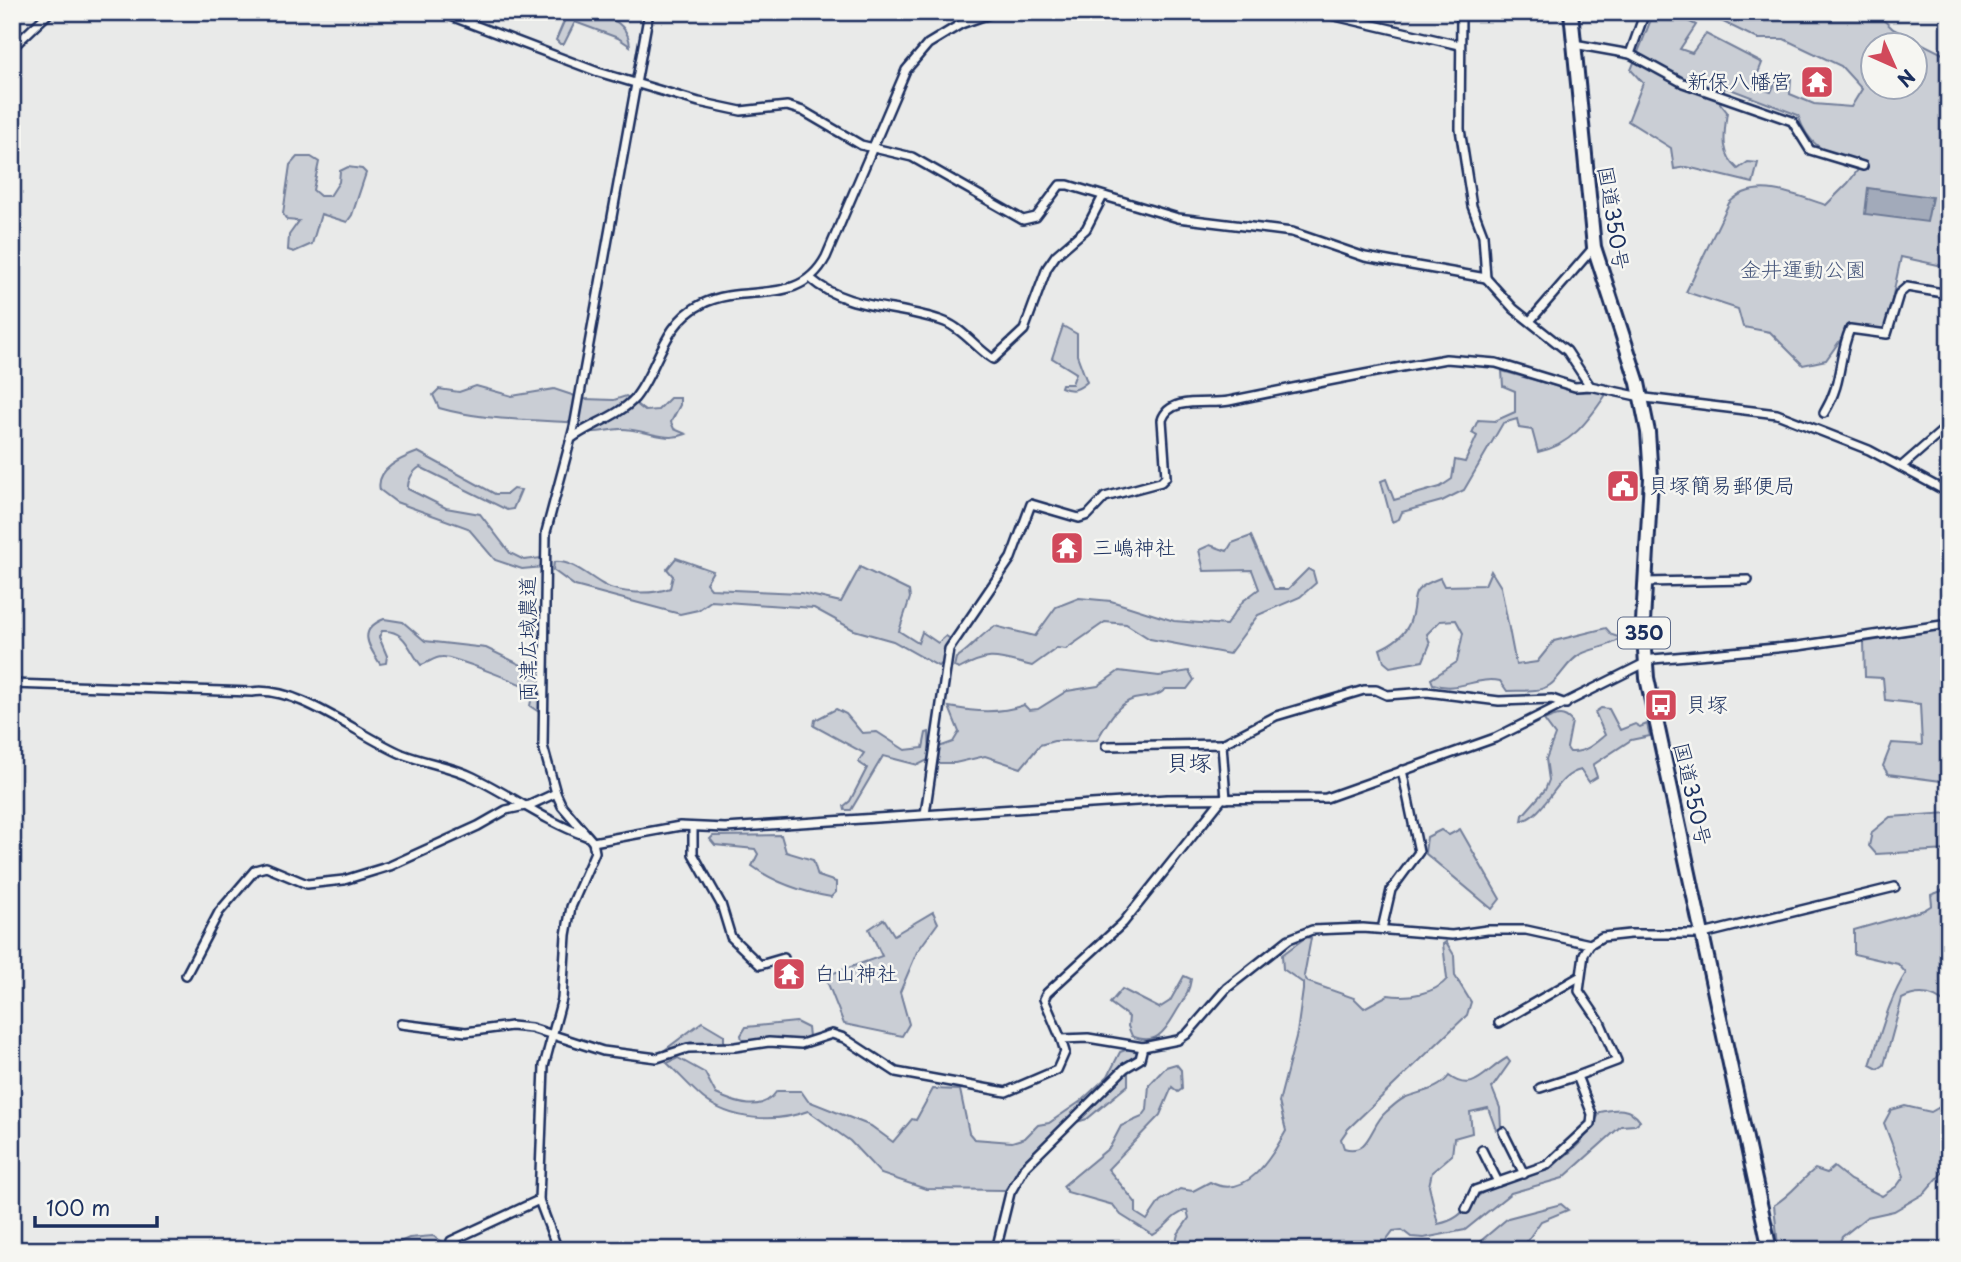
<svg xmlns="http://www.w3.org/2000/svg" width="1961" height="1262" font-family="'Playpen Sans','Klee One',sans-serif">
  <rect width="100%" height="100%" fill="#e9eae9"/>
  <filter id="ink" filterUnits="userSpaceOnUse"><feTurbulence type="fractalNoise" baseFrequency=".0143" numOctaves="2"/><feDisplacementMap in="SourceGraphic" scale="14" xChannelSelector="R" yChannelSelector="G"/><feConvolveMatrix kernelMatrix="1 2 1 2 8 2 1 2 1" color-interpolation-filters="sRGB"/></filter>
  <g filter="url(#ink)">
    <g fill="#caced5" stroke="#727e9a" stroke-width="2" fill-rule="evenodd">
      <path d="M548,12C574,12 627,7 630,46L618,38L575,22L564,44H560L556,40L566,17Z"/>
      <path d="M1654,12H1670L1696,25L1680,49L1692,53L1706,34L1762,63L1753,86L1771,92L1780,73L1791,78L1790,94L1814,104L1851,107L1862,89L1841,66L1784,39H1758L1721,21L1724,12H1875L1893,29L1949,57V274L1943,273V266L1901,257L1886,328L1883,331L1851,325L1826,360L1803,365L1770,332L1743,327L1738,309L1686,292L1729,203C1754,176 1795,195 1826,205L1848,183L1863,163C1829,152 1810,152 1798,115L1725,87L1720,103L1727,112C1724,135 1720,153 1738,169L1748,162L1758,163L1753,183L1687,167L1674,169L1671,148L1628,121L1643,83L1631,70ZM1874,46H1916V88H1874Z"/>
      <path d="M297,157H311L319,162L313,190L320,196H330L339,182L340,171L348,167L362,169L366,173L352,215L347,222L321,214L312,244L294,252L288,250L289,235L299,221L287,220L283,214L290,165Z"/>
      <path d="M1063,326L1077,334V355L1087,382C1078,390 1072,392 1061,387L1062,384H1072L1076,373L1052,358Z"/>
      <path d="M1502,371L1577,392L1603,391L1605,396C1588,421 1570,446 1538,452L1532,430L1519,428L1517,419L1503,423L1464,490L1442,501L1402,512L1399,519L1392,522L1381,481L1386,479L1394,500L1440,487L1452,479L1455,460L1465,462L1477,436L1472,433L1478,420L1495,421L1515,412V391L1503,386Z"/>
      <path d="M476,386L512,396L554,389L584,399L614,400L626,396L645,411L658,410L670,398H680V405L671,422L674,429L686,434C664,443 643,428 620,429C605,430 592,435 577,430L578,423C532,419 484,421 439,408L433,395L439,389L459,392Z"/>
      <path d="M418,452L495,494H507L513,489L521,490L513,509L507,510L420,467C413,471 407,481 408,489L446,508L480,514L510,553L524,560L541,558L543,567L522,569L495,560L468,528L396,502L380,490C375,469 402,458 418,452Z"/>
      <path d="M1251,536L1274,589H1288L1308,569L1313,572L1316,583L1300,597L1258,615L1229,654L1150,639L1126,624L1105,622L1066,649L1057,648L1032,666C999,658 991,651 959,669L954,667L956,658C971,649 980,635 995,626L1035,636L1056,607L1079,598L1111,601L1174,621L1226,625L1243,601L1259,589L1252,570L1204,571L1199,550L1210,545L1227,551L1232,543Z"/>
      <path d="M676,558L713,571L706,583L711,589L801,593L841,602L860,567L909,591L910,598L899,631L918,643L922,632L938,643L946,636L952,640L942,664L938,666L893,641L854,630L814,608L711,601L698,610L680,614L575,586L553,570L554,562C572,560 589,577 604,585C620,594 652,595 670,588L673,576L667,569Z"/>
      <path d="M1491,571L1501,587L1516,665L1537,662L1554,641L1606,628L1612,635L1621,638C1609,648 1595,647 1581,654C1567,661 1562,676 1550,685C1539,693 1520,690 1507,691L1500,681C1477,676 1457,693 1433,684L1431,679L1457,662L1463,633L1456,620L1440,621L1427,634L1430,644L1423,661L1390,667L1384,662L1380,649C1391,644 1404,635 1409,624C1420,597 1403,592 1440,578L1444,586L1485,585Z"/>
      <path d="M384,619L403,622L425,641L486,648L540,674L542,709L539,712L530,706L533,690C522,684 453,656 442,657C435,657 428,663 421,665C409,651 406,629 382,631L379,637L387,656L386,663L380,664C368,645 357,630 384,619Z"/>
      <path d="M1949,628V782L1888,774L1883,766L1892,743L1922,745L1920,704L1885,700L1883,678L1865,677L1864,642Z"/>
      <path d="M1119,671L1159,676L1189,671L1194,680L1187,689H1166C1156,698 1146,696 1134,699C1116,704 1106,725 1097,740L1054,741L1040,745L1021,768L985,756L955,763H938L939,747L953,742L959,732L949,707C976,712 998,714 1024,705L1029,710L1038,709L1067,691L1098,686Z"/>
      <path d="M1601,708L1609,709L1620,730L1635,724L1640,727L1647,724L1650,736L1631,740L1593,765L1597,777L1589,782L1581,770C1555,775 1548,813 1522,821L1523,815L1545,790L1549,780L1546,759L1555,735L1544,720C1556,715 1563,711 1572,722L1567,748L1570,752C1585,753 1594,744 1605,735L1595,712Z"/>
      <path d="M836,709L846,714L862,733L877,732L905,750L923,748L926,733L929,732L930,759L918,765L883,756L851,810H845L844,806L850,801L867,768L858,762L864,753L814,726L815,720Z"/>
      <path d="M1949,813V850L1876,854L1869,846L1872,832L1890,817Z"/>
      <path d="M1460,829L1500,899L1492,909L1425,853L1427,837L1441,830L1449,835Z"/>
      <path d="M781,835L786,852L813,860L818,876L836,882V892L831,897C803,892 775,883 752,866L758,854L755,849L715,845L710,839L713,836Z"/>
      <path d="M1949,888V1007C1935,993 1920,990 1902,999L1884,1065L1878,1069L1870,1065C1881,1034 1888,1001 1906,973L1898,964L1854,954V930L1924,910L1932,905L1931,895Z"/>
      <path d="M933,912L938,923L917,952L900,992L909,1024L902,1036L844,1024L825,976L882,956L869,929L884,919L894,935Z"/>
      <path d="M1306,937L1311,938L1304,976L1308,982L1354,998L1364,1008L1388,995C1407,998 1435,994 1447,979L1443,944L1446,942L1454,955L1455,976L1471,1002L1467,1015L1348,1129L1341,1139L1344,1148C1370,1156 1370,1125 1386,1112C1392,1107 1398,1101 1404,1098C1420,1091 1438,1091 1449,1076C1474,1095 1485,1070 1507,1058L1510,1062L1492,1088L1500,1108L1501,1128L1496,1130L1488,1108L1470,1112L1472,1133L1454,1138L1452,1155L1432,1172L1429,1186L1438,1224C1468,1218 1466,1200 1486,1191C1535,1168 1573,1169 1600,1112C1616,1109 1629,1106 1640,1121L1635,1125L1621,1126L1563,1178L1511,1193L1465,1230L1424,1238L1411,1237L1402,1230L1393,1231L1381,1247L1179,1250L1175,1246L1178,1234L1189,1218L1187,1210C1171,1215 1167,1228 1153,1235L1121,1215L1113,1205L1067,1192L1063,1186L1110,1147L1121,1126L1142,1117L1147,1110L1149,1085L1166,1067L1176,1064L1181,1070L1182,1089L1178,1092L1172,1087L1160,1115L1108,1169L1136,1203V1213L1147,1220L1160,1201L1180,1189L1193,1191L1210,1182C1246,1201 1270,1159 1286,1131L1279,1102L1297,1033L1303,990V983L1283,969L1282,955Z"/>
      <path d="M1184,976L1191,979C1189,994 1182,1002 1175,1014C1164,1033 1155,1046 1132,1036L1128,1026L1129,1017L1110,1003L1122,989L1159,1008L1170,1001Z"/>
      <path d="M702,1022L724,1035V1044L711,1047L691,1042L662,1052Z"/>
      <path d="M796,1022L808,1028L809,1036L802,1040H742L741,1035L746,1027Z"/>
      <path d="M1128,1049L1136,1051L1137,1056L1128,1064V1085L1087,1119L1062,1126L1024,1163L1005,1190L926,1189L881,1174L850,1141L808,1111C776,1123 731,1121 703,1098C690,1087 679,1074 667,1063L678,1058L705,1073L716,1094C737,1104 762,1113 777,1091H801L808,1101L871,1126L893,1142L912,1119L916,1120L933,1089L960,1090L969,1133L974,1139L1012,1142L1025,1138L1038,1125L1049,1123L1081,1101L1108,1076L1120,1052Z"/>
      <path d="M1945,1104L1949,1106V1165L1925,1193L1894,1211L1867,1217L1842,1237L1836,1250H1792L1778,1246L1774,1205C1790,1196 1801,1180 1815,1169L1827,1173L1834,1167L1850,1180L1882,1196L1897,1186L1904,1176L1884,1123L1891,1110L1905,1106L1931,1112Z"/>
      <path d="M1561,1204L1568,1210L1541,1221L1521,1250H1470L1508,1218Z"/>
      <path d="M433,1236L456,1250H382L409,1238Z"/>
    </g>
    <path fill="#a2aaba" stroke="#6c7995" stroke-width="2" d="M1868,188L1932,197L1927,222L1865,214Z"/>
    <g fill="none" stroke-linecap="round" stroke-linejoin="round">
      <defs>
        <g id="minor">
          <path d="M440,12L598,72L699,102L741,111L787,106L803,111L861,145L912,157L1023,220L1036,217L1060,185H1068L1178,218L1292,232L1365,257L1486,278"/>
          <path d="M1318,12L1459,45"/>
          <path d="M1461,12L1460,129L1472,206L1483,235L1486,278L1514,309L1567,351L1590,386"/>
          <path d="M1574,44L1630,54L1683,83L1792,121L1810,150L1863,166"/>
          <path d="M12,48L50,12"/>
          <path d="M1630,54L1645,12"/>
          <path d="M811,279C848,311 902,305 945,322C963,329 977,349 993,359L1024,330L1047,268L1056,255L1086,229L1103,196"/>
          <path d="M1530,321L1594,247"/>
          <path d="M1824,413C1844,380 1837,360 1850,329L1887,334L1899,294L1907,287L1949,294"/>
          <path d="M572,438C591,424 619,416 635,398C658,370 662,323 702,304C746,282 798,309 826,257L906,70L928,44L961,24L995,12"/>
          <path d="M1901,467L1949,425"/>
          <path d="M1645,582L1748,580"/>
          <path d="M12,684L252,692C298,685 359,736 402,754C425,763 451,766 473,777C512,796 545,821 586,836"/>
          <path d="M1222,744L1276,716L1364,690H1376L1387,695L1427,692L1499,701L1552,699L1566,704"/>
          <path d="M1106,746L1222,744L1226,799"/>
          <path d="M925,814L949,649L1011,558L1031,504L1079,518L1088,515L1105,497L1161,482L1166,477L1162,420C1170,395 1208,405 1229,401C1301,386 1373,372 1446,359L1496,363L1575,387L1590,386L1646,398L1777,414L1869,450L1949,493"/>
          <path d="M693,827V854L721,904L731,937L760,965L784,958"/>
          <path d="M593,842L680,826L725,828L1167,799L1326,798L1495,738L1653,659L1798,646L1949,624"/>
          <path d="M1382,929L1391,890L1419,852L1402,770"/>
          <path d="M186,975L219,912L255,870L266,867L307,884L344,880L390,866L478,826L506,810L530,805L556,793"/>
          <path d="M1499,1023L1579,977"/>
          <path d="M401,1024L466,1032L511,1026L531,1028L603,1051L657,1058L688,1048L735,1047L769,1042L801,1044L832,1034L844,1038L896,1072L1006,1092L1057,1070L1065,1052L1061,1039"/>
          <path d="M1143,1047L1088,1038L1061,1039L1044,999L1047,993L1123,923L1222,799"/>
          <path d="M1540,1088L1577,1076"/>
          <path d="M1503,1132L1524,1174"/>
          <path d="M1482,1150L1498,1182"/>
          <path d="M1466,1209L1475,1190L1547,1165L1591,1124L1592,1114L1577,1076L1617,1061L1600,1022L1579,991L1584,954L1590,944"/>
          <path d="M451,1241L539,1200"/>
          <path d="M558,1250L539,1200L544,1066L562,999L566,935L571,907L595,852L593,842L562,806L556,793L543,746L546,532L574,427L649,12"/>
          <path d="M996,1250L1010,1193L1025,1167L1125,1068L1140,1059L1143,1047L1178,1040L1187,1034L1227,988L1289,939L1312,930L1363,928L1452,935L1487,930H1526L1590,944L1602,937L1630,934H1703L1895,887"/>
        </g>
        <path id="trunk" d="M1571,12L1594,247L1638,383L1648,432L1651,478L1643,622L1647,678L1770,1250"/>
      </defs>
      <use href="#minor" stroke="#1b2f5e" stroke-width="12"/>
      <use href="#trunk" stroke="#1b2f5e" stroke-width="18"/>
      <use href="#minor" stroke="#f6f6f2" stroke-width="7"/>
      <use href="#trunk" stroke="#f6f6f2" stroke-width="12"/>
    </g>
  </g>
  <defs>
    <symbol id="temple-square" viewBox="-11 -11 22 22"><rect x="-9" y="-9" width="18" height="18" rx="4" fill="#d1495b" stroke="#f6f6f2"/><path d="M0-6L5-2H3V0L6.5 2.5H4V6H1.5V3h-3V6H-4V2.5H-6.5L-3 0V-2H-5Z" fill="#fff"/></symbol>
    <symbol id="civic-square" viewBox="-11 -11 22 22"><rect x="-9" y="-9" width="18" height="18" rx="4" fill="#d1495b" stroke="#f6f6f2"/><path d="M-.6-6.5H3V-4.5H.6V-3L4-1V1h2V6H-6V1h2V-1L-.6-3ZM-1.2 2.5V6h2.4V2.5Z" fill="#fff"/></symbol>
    <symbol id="bus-square" viewBox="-11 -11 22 22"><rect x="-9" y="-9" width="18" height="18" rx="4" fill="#d1495b" stroke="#f6f6f2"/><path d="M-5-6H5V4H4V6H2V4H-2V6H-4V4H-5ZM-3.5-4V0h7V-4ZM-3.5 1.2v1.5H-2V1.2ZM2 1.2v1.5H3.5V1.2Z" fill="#fff"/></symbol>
  </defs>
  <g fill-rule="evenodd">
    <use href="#temple-square" x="1798" y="63" width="38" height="38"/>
    <use href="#civic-square" x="1604" y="467" width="38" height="38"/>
    <use href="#temple-square" x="1048" y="529" width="38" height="38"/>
    <use href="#bus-square" x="1642" y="686" width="38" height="38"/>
    <use href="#temple-square" x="770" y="955" width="38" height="38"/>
  </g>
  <g text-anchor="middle" stroke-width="5" stroke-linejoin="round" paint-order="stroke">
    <rect fill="#f6f6f2" stroke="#5d6b8a" stroke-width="2" x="1618" y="617.5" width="52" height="31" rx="5"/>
    <g font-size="19" font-weight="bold" fill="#1b2f5e">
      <text x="1644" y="640">350</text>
    </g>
    <g font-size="21" fill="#1b2f5e" stroke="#f6f6f2" text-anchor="start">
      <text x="1792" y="89" text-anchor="end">新保八幡宮</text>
      <text x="1648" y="493">貝塚簡易郵便局</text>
      <text x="1092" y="555">三嶋神社</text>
      <text x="1686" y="712">貝塚</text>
      <text x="814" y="981">白山神社</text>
    </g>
    <g font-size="21" fill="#1b2f5e" stroke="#f6f6f2">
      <text transform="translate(1613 218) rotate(81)" y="7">国道350号</text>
      <text transform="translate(528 639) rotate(-90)" y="7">両津広域農道</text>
      <text transform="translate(1692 794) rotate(77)" y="7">国道350号</text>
    </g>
    <g font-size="21" fill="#47577c" stroke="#f6f6f2">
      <text x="1803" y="277">金井運動公園</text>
    </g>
    <g font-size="23" fill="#1b2f5e" stroke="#f6f6f2">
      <text x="1189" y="771">貝塚</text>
    </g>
  </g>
  <rect width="1961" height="1262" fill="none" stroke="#f6f6f2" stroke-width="42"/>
  <rect x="21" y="21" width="1919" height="1220" fill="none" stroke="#1b2f5e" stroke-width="2.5" filter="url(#ink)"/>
  <g transform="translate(1894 66) rotate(135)"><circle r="33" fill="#f6f6f2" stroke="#9ea6b7" stroke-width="2"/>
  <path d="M0-5L12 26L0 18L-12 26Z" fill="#d1495b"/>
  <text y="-10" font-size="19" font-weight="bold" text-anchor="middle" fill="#1b2f5e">N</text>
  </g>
  <path d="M35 1216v10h122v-10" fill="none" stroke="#1b2f5e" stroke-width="3.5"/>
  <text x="46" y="1216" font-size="21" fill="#1b2f5e" stroke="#f6f6f2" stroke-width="5" paint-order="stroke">100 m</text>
</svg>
